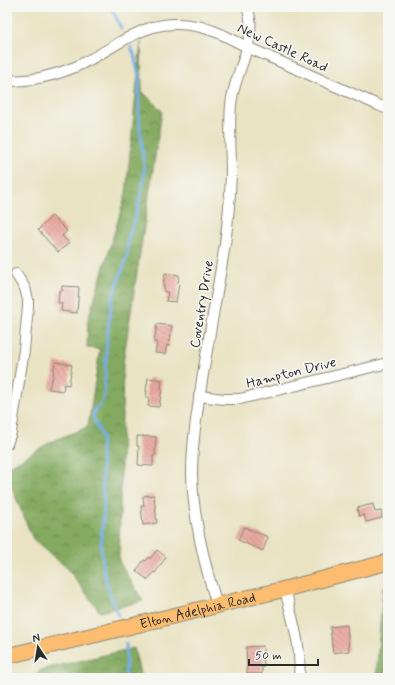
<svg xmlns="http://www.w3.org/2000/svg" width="395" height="685" font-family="Mynerve,sans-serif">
  <defs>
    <pattern id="forest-crowns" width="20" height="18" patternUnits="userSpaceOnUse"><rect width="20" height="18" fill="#84aa60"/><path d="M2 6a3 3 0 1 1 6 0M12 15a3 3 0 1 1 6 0" fill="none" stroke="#6c8b4f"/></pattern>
    <pattern id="building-back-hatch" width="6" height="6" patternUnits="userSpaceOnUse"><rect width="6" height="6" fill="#e9a79e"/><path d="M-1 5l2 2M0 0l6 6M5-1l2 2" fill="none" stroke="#bd8881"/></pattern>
  </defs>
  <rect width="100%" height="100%" fill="#f6f6f2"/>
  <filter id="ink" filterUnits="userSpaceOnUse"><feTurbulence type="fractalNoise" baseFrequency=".025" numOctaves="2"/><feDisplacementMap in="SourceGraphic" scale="8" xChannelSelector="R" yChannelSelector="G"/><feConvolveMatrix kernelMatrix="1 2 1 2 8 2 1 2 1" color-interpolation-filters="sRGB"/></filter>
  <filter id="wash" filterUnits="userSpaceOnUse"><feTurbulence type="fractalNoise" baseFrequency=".012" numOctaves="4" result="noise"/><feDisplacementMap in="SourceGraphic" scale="16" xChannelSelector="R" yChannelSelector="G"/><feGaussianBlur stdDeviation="0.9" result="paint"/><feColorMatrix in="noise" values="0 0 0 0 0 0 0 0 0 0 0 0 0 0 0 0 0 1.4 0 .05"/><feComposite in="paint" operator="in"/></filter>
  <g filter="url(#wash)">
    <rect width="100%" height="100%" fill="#e9e3c3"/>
    <g fill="url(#forest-crowns)" stroke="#586a46">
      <path d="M141,42L142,91L162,111L123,363L119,561L143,601L100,612L68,569L33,539L7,476V467L15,463L52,441L88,427L100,349L87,348L88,320L126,194Z"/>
      <path d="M388,586V678H376L383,587Z"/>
      <path d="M134,648L141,678H31L41,670Z"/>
    </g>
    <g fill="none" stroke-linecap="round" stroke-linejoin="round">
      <g stroke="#78aee6" stroke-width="3">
        <path d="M111,7L121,28"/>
        <path d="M118,615L106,582L103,567L101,541L104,509L101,451L102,438L93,417L94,410L100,405L104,396L107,338L112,299L127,257L128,238L135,219L144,179V166L139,117V77L134,54L131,47"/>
        <path d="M125,678L126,658V644"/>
      </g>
    </g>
    <g id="blocks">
      <g fill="url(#building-back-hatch)">
        <path d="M52,216L67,231L62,236L69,243L58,252L38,230Z"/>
        <path d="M165,273L179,275L178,283L179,284L176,302L166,301L168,292H164V286H163Z"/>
        <path d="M62,286L79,287L77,313L61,311L62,303H58L59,291H62Z"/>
        <path d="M157,324L172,326L169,346L167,345L165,354L155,353L157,343L154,342Z"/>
        <path d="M55,362L72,365L69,385L64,384L63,391L49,389L51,380H52L53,375Z"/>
        <path d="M148,378L162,380L161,388H162L159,407L148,406L149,397H146L147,391H146Z"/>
        <path d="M137,436L156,437L155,456H153V466L138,465L139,446H137Z"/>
        <path d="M154,495L157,523L143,525L141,506H144L143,496Z"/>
        <path d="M373,504L375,512L381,511L382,518L366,522L364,515L359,516L357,508Z"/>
        <path d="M244,527L268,537L263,551L238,540Z"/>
        <path d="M157,550L166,557L155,573L154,572L148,580L136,571L144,560L146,561L149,557L151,558Z"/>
        <path d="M347,625L349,651L333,653L330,627Z"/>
        <path d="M263,646L264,667H262V674H247L246,647Z"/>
      </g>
    </g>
  </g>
  <g filter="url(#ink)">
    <use href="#blocks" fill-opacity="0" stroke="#8a8777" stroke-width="1"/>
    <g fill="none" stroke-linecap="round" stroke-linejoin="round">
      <defs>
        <g id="street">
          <path d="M7,81C30,81 54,76 75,67C120,47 143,16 196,26C214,29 231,39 247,47L378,105L388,109"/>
          <path d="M199,396L224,399H240L388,363"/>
          <path d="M7,444L11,432L24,350L28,307V300L25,288L16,274"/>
          <path d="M285,589C292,619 302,647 299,678"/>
          <path d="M217,605C204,563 193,518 192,474C192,440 198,407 203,374C210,331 218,288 225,244C228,222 230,198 231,175C231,151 229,128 231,105C233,77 254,47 250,19C250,15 248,11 247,7"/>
        </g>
        <g id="primary">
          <path id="s1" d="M7,656L285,589L388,562"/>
        </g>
      </defs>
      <use href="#street" stroke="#8a8777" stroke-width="12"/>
      <use href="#primary" stroke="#8a8777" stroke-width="17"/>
      <use href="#street" stroke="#fff" stroke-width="10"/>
      <use href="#primary" stroke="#fcbd6f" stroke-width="15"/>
    </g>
  </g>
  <g text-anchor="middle" stroke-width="3.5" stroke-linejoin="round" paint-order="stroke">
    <g font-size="14" fill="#2b2b2b" stroke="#f6f6f2">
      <text transform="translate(283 47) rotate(25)" y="5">New Castle Road</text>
      <text transform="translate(201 304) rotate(-81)" y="5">Coventry Drive</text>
      <text transform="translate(291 372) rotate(-14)" y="5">Hampton Drive</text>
      <text dy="5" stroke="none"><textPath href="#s1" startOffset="196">Elton Adelphia Road</textPath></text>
    </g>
  </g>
  <rect width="395" height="685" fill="none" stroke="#f6f6f2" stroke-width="24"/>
  <g transform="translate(38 647) rotate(348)" stroke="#f6f6f2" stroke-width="3" paint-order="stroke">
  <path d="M0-3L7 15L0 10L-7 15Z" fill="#2b2b2b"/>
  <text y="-6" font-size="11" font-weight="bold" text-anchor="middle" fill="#2b2b2b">N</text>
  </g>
  <path d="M249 659v6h69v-6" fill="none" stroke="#2b2b2b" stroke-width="2"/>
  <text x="255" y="659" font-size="12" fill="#2b2b2b" stroke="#f6f6f2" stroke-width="3" paint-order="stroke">50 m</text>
</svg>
